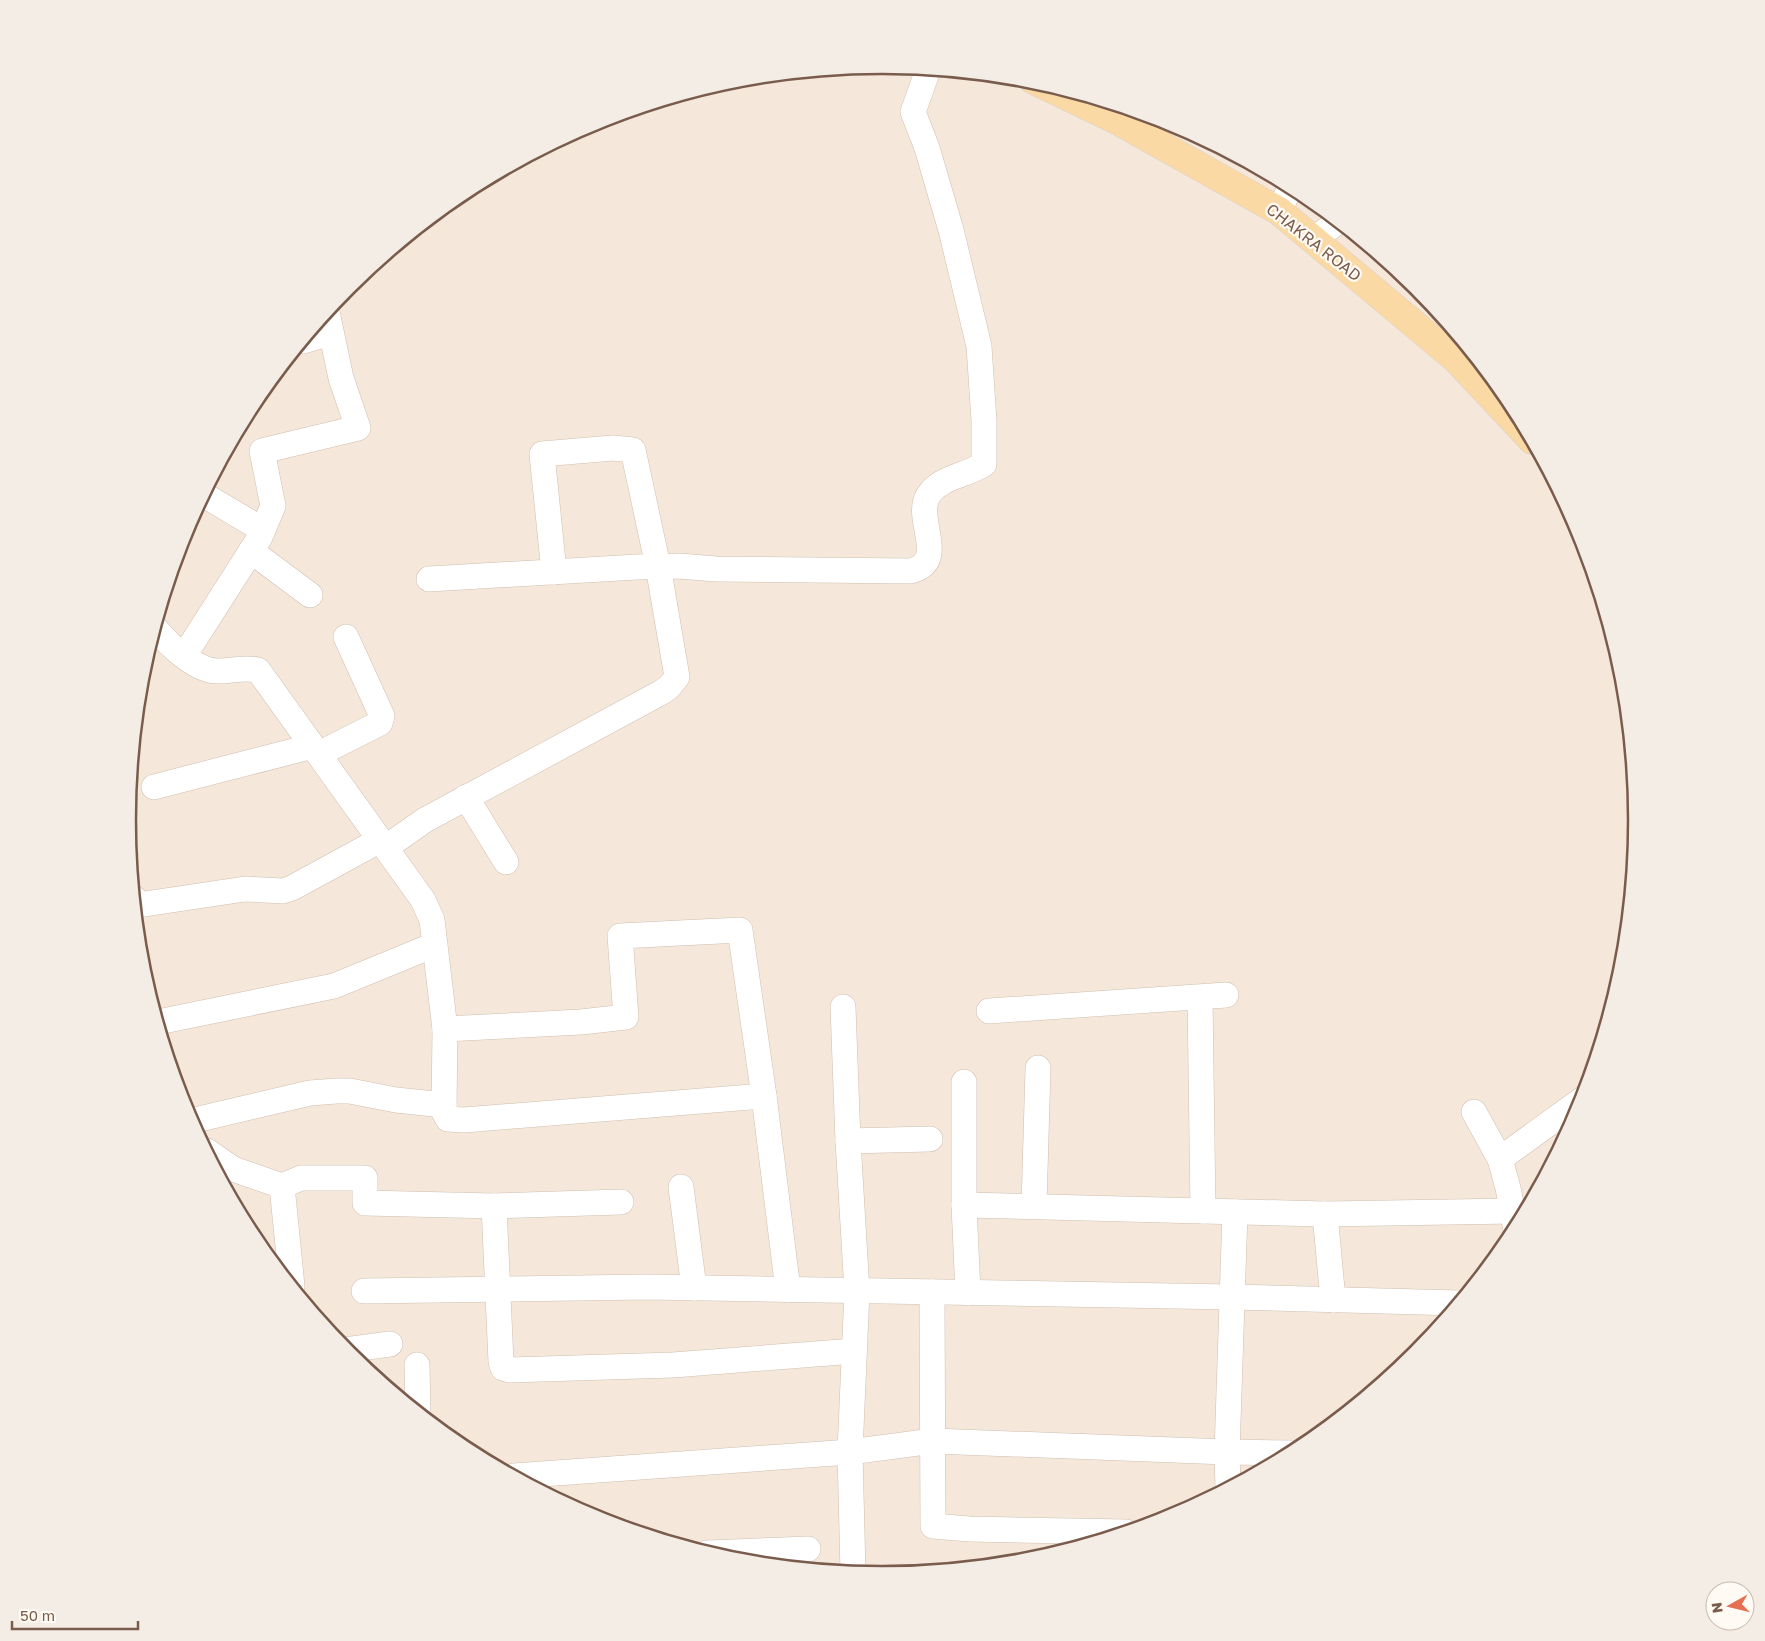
<svg xmlns="http://www.w3.org/2000/svg" width="1765" height="1641" font-family="'Golos Text',sans-serif">
  <rect width="100%" height="100%" fill="#fdf6ec"/>
  <circle fill="#f5e8da" cx="882" cy="820" r="753"/>
  <g fill="none" stroke-linecap="round" stroke-linejoin="round">
    <defs>
      <g id="minor">
        <path d="M1279,211L1291,186"/>
        <path d="M1313,239L1338,222"/>
        <path d="M303,341L331,333"/>
        <path d="M204,495L263,530"/>
        <path d="M251,551L310,595"/>
        <path d="M429,579L637,567L679,566L716,569L911,571C949,561 914,519 928,496C939,477 966,476 984,464V421L979,346L951,230L927,148L913,112L928,70"/>
        <path d="M155,628C168,644 196,672 219,671C234,671 241,667 258,670L423,900L432,920L445,1029L444,1112L448,1119L464,1120L764,1096"/>
        <path d="M184,656L260,537L273,506L262,451L358,428L341,378L327,312"/>
        <path d="M319,754L380,723L382,716L346,637"/>
        <path d="M154,787L313,746"/>
        <path d="M466,797L506,862"/>
        <path d="M395,841L425,820L662,692L669,687L677,677L658,566L633,450L613,448L542,454L554,572"/>
        <path d="M135,899L138,905L245,889L283,891L292,888L380,840"/>
        <path d="M1200,998L1203,1211"/>
        <path d="M843,1007L848,1141L857,1291L850,1452L853,1573"/>
        <path d="M989,1011L1226,995"/>
        <path d="M158,1022L334,986L434,945"/>
        <path d="M445,1029L581,1022L626,1017L620,936L740,930L764,1096L788,1290"/>
        <path d="M964,1082V1205L968,1293"/>
        <path d="M1474,1112L1500,1159L1508,1188L1516,1230"/>
        <path d="M191,1121L310,1093L336,1091H350L396,1100L444,1105"/>
        <path d="M848,1141L930,1139"/>
        <path d="M207,1151L233,1169L282,1186L292,1286"/>
        <path d="M1500,1159L1584,1098"/>
        <path d="M282,1186L301,1178H365V1203L494,1206L621,1202"/>
        <path d="M681,1187L694,1288"/>
        <path d="M964,1205L1325,1214L1513,1211"/>
        <path d="M494,1206L501,1362L503,1368L509,1370L673,1365L854,1351"/>
        <path d="M1034,1206L1038,1068"/>
        <path d="M1325,1214L1333,1300"/>
        <path d="M364,1291L647,1287L1232,1297L1459,1303"/>
        <path d="M932,1292L933,1526L969,1529L1126,1532"/>
        <path d="M345,1350L390,1344"/>
        <path d="M417,1365L418,1412"/>
        <path d="M514,1476L850,1452L933,1441L1227,1452L1294,1453"/>
        <path d="M1228,1489L1227,1452L1235,1212"/>
        <path d="M707,1553L808,1549"/>
      </g>
      <path id="major" d="M1033,80L1120,122L1279,211L1457,360L1532,440"/>
    </defs>
    <use href="#minor" stroke="#d1beb0" stroke-width="26"/>
    <use href="#major" stroke="#dad1cd" stroke-width="29"/>
    <use href="#minor" stroke="#fff" stroke-width="25"/>
    <use href="#major" stroke="#fbd9a5" stroke-width="28"/>
  </g>
  <g text-anchor="middle" stroke-width="4.5" stroke-linejoin="round" paint-order="stroke">
    <g font-size="16" fill="#7a5c4d" stroke="#fffaf3">
      <text transform="translate(1314 242) rotate(38)" y="6">CHAKRA ROAD</text>
    </g>
  </g>
  <path d="M0 0H1765V1641H0ZM136 820a746 746 0 1 1 1492 0a746 746 0 1 1-1492 0Z" fill="#f4ede6" fill-rule="evenodd"/>
  <path fill="none" stroke="#7a5c4d" stroke-width="2.5" d="M136 820a746 746 0 1 1 1492 0a746 746 0 1 1-1492 0Z"/>
  <g transform="translate(1730 1606) rotate(262)"><circle r="24" fill="#fffaf3" stroke="#cabbb1"/>
  <path d="M0-4L9 19L0 12L-9 19Z" fill="#e76f51"/>
  <text y="-8" font-size="14" font-weight="bold" text-anchor="middle" fill="#7a5c4d">N</text>
  </g>
  <path d="M12 1621v8h126v-8" fill="none" stroke="#7a5c4d" stroke-width="2.5"/>
  <text x="20" y="1621" font-size="15" fill="#7a5c4d" stroke="#fffaf3" stroke-width="4" paint-order="stroke">50 m</text>
</svg>
